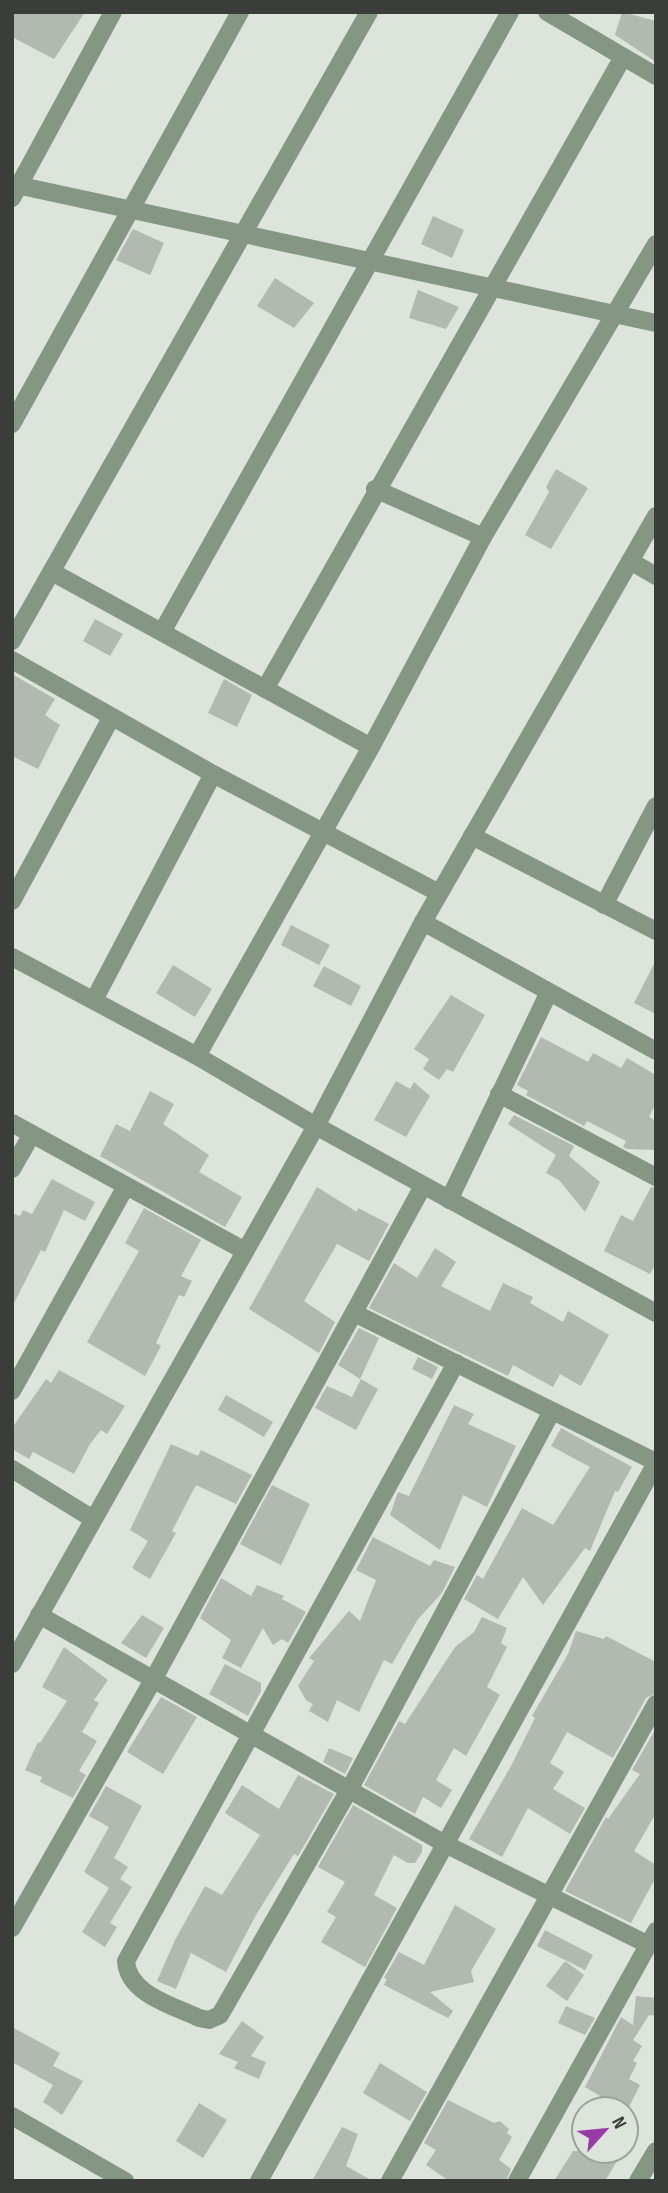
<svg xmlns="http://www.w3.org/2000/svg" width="668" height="2193" font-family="'Sofia Sans Condensed',sans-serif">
  <rect width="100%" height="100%" fill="#dde4dc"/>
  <g fill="#b2b9b1">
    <path d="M12,12H85L54,59L12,37Z"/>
    <path d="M622,12L656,21V62L615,35Z"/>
    <path d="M433,216L464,230L452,258L421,244Z"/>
    <path d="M133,229L164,243L150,275L116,260Z"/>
    <path d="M275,278L314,303L294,328L257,306Z"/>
    <path d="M418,290L459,307L446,329L409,318Z"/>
    <path d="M556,469L588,488L551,549L525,535L549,492L546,487Z"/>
    <path d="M95,619L123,634L110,656L83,641Z"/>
    <path d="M12,674L55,699L45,715L60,725L38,769L12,756Z"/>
    <path d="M224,679L252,695L237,727L208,713Z"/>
    <path d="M291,925L330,945L319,965L281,945Z"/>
    <path d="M656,960V1014L634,1003Z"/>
    <path d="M173,965L212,989L195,1017L156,993Z"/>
    <path d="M324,966L361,986L351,1006L313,986Z"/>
    <path d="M451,995L485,1015L453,1072L447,1069L439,1080L423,1069L429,1059L414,1049Z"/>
    <path d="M541,1037L588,1062L593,1053L621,1068L627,1058L656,1075V1103L649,1117L656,1121V1150L627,1149L623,1147L626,1141L587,1121L584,1126L526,1095L528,1091L517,1085Z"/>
    <path d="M396,1081L410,1089L414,1082L430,1096L406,1137L374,1120Z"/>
    <path d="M150,1091L174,1104L163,1124L209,1155L199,1172L242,1197L225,1227L100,1156L116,1124L130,1131Z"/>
    <path d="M514,1115L574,1146L569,1156L600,1182L585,1212L559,1180L546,1173L556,1155L508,1124Z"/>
    <path d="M52,1179L95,1202L85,1221L64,1210L45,1252L41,1250L12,1307V1213L20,1216L23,1210L32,1214Z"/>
    <path d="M317,1187L357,1212L358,1208L389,1224L369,1261L337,1244L304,1301L335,1322L319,1353L249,1309Z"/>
    <path d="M651,1187L656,1188V1263L650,1274L604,1251L621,1215L633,1221Z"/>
    <path d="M144,1208L201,1240L181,1276L192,1281L184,1297L179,1295L156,1343L161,1346L145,1376L87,1342L139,1251L125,1243Z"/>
    <path d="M435,1248L456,1262L441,1286L490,1311L503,1283L533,1297L530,1303L563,1322L568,1311L609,1335L581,1386L560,1374L553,1387L513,1365L508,1376L369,1308L394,1263L417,1278Z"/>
    <path d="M359,1328L379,1338L360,1379L338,1365Z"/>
    <path d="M418,1357L438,1367L432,1379L412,1369Z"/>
    <path d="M59,1370L125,1406L107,1434L101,1430L90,1444L74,1474L33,1452L29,1459L12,1449V1428L46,1379L51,1383Z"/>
    <path d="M361,1379L378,1389L356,1430L315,1408L327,1386L352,1397Z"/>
    <path d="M226,1395L273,1422L264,1437L218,1410Z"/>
    <path d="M454,1405L474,1414L468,1424L516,1446L487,1507L463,1495L440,1550L390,1515L398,1492L409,1496Z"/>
    <path d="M561,1428L632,1467L618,1492L615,1491L590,1551L585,1548L543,1605L523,1577L498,1619L464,1599L477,1575L483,1579L522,1508L553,1525L590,1467L551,1446Z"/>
    <path d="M171,1444L198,1456L201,1450L252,1475L236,1504L196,1485L172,1531L176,1533L150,1579L132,1568L148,1541L130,1530Z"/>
    <path d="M272,1485L310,1504L281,1565L240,1544Z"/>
    <path d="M373,1537L430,1566L434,1560L455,1567L442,1593L418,1619L392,1664L384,1660L359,1712L337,1700L328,1722L309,1711L313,1704L306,1700L298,1686L314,1661L309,1658L349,1611L360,1621L376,1580L356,1570Z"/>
    <path d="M221,1578L251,1596L257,1585L284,1596L282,1599L306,1612L288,1643L282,1639L273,1645L263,1628L241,1668L222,1658L231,1640L200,1618Z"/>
    <path d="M142,1615L164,1628L146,1658L121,1643Z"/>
    <path d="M482,1617L507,1628L501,1643L507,1647L487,1687L500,1695L466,1756L454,1748L436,1780L452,1790L441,1808L423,1797L415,1814L364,1785L399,1721L405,1724L455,1647L474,1632Z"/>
    <path d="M576,1631L604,1639L606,1636L656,1662V1693L646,1698L613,1758L567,1732L550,1763L564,1772L553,1789L585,1808L570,1834L528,1808L502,1857L469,1839L511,1766L535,1718L532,1716L568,1654Z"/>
    <path d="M64,1647L108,1680L94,1700L99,1703L82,1732L97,1741L79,1771L86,1775L73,1798L40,1782L42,1777L25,1770L38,1742L40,1743L67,1701L42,1687Z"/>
    <path d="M225,1664L261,1683V1691L248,1716L209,1694Z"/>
    <path d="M161,1697L197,1717L163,1774L127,1752Z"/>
    <path d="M656,1728V1813L634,1851L656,1865V1877L631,1923L565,1891L606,1817L608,1819L640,1774L632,1770Z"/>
    <path d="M329,1748L353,1758L345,1774L323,1762Z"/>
    <path d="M298,1775L334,1794L298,1856L294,1854L256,1915L226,1972L191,1953L176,1989L157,1981L175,1940L205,1886L222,1895L260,1835L225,1813L242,1785L279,1809Z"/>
    <path d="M106,1786L142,1806L114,1858L128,1867L120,1879L132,1887L110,1923L117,1927L105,1947L82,1932L109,1888L84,1872L109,1827L89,1816Z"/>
    <path d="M353,1805L422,1845V1852L415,1863H408L394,1855L374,1895L397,1908L365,1967L321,1942L336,1917L327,1912L345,1882L318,1867Z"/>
    <path d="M455,1905L496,1929L471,1971L474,1982L430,1992L453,2011L448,2018L384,1985L387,1979L384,1978L399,1952L424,1965Z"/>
    <path d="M545,1930L593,1955L585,1970L537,1946Z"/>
    <path d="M565,1961L584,1975L567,2001L546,1986Z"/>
    <path d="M636,1996L656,1998V2016L649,2015L633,2040L642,2046L633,2061L637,2063L629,2079L640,2085L628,2109H593L600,2096L585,2087L621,2017L633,2025Z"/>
    <path d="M566,2006L595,2018L585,2035L558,2023Z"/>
    <path d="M242,2021L264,2037L251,2056L266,2062L259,2079L234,2068L238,2062L219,2054Z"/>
    <path d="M12,2027L60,2053L53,2066L83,2081L62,2115L43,2102L53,2085L12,2062Z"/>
    <path d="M380,2063L427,2092L410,2121L363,2093Z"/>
    <path d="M448,2100L494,2123L500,2121L509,2129L507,2133L512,2137L499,2160L511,2169L506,2181H449L426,2165L436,2150L424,2143Z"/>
    <path d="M199,2103L227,2120L203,2158L176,2141Z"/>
    <path d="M342,2127L358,2134L346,2166L373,2181H312Z"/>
    <path d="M573,2151H623L605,2181H554Z"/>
  </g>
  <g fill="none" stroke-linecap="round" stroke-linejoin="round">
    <g stroke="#869684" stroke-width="18">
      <path d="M547,12L656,76"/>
      <path d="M12,184L656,323"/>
      <path d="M12,198L113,12"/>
      <path d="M12,424L240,12"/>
      <path d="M375,489L483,537"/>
      <path d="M630,561L656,576"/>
      <path d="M52,572L371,747"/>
      <path d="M162,632L510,12"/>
      <path d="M12,641L369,12"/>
      <path d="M12,660L213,774L439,893"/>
      <path d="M265,689L623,57"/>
      <path d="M472,836L656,931"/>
      <path d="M12,901L111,718"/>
      <path d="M604,905L656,806"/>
      <path d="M423,922L656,1051"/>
      <path d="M12,957L197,1056L316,1126L656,1313"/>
      <path d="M94,1000L213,774"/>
      <path d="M197,1056L371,747L483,537L656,244"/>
      <path d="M499,1094L656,1177"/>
      <path d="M12,1123L245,1251"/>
      <path d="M12,1169L32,1134"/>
      <path d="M449,1200L549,992"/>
      <path d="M354,1313L656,1462"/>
      <path d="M456,1363L126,1961C128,1994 172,2005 199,2018L209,2020L220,2015L349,1790L552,1411"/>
      <path d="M12,1391L126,1186"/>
      <path d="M12,1469L93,1519"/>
      <path d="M39,1615L447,1845L647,1944"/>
      <path d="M12,1664L316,1126L423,922L656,516"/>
      <path d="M12,1928L153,1680L423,1186"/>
      <path d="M12,2116L125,2181"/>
      <path d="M259,2181L656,1463"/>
      <path d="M390,2181L656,1704"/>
      <path d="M517,2181L656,1931"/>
      <path d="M638,2181L656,2151"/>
    </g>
  </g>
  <rect width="668" height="2193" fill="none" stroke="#3a3d3a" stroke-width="28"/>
  <g transform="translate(605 2130) rotate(63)"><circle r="33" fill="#dde4dc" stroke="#9ca19b" stroke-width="2"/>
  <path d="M0-5L12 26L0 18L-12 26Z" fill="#983ba5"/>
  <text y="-10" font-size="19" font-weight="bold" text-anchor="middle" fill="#3a3d3a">N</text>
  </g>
</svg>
